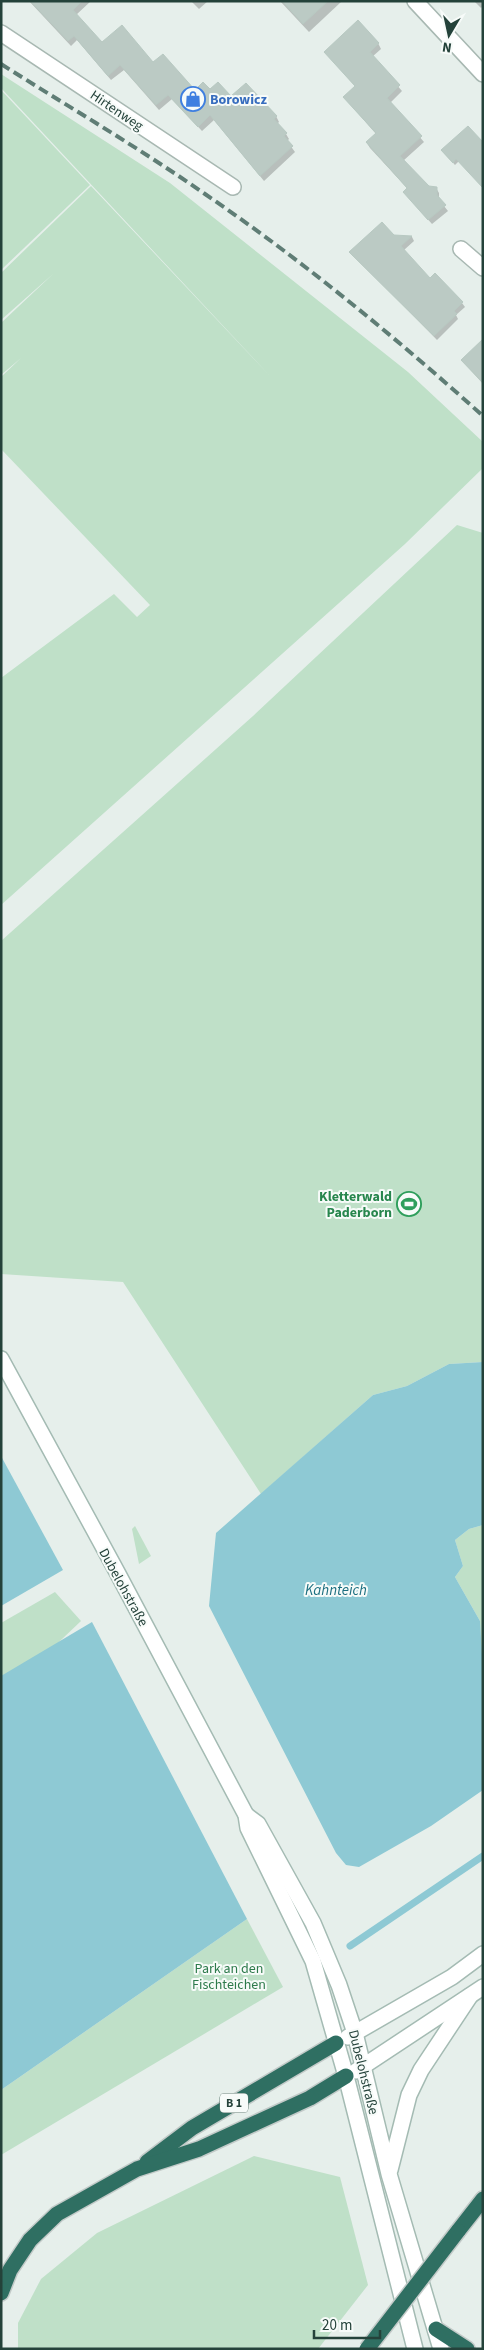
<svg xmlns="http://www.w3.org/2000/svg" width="484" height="2350" font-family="'Source Sans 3',sans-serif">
  <rect width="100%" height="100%" fill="#e6efeb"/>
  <g fill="#bfe0c8">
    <path d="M1,74L170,183L408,372L483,442V468L405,544L1,905V678L114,594L137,617L150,605L1,449V377L21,358L1,375V323L53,274L1,320V273L91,186L270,376L1,88Z"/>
    <path d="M1,90L90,185L1,270Z"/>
    <path d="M457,525L483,533V1362L449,1364L407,1386L373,1395L261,1494L123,1282L1,1274V941L253,716Z"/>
    <path d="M483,1525V1672H481L480,1621L455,1577L463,1566L455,1540L469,1529Z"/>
    <path d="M135,1526L151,1556L139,1564L132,1529Z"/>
    <path d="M55,1592L81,1621L1,1697V1623Z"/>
    <path d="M247,1919L283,1987L1,2155V2090Z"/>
    <path d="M254,2156L340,2177L368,2285L318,2349H18V2323L41,2279L97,2233Z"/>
  </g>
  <g fill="#8ec9d4">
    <path d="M483,1362V1525L469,1529L455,1540L463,1566L455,1577L480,1621L483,1672V1790L431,1826L359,1867L346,1865L336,1853L209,1606L216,1533L373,1395L407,1386L449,1364Z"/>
    <path d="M1,1456L63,1570L1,1606Z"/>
    <path d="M92,1622L247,1919L1,2090V1676Z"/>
  </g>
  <g fill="#0003">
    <path d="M29,1H91L76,15L102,44L153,64L195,92L210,91L276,116L279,122L277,124L286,134L289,139L287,141L295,152L264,181L214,120L202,131L172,99L159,110L124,70L111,80L77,40L71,46Z"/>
    <path d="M191,1H208L199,9Z"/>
    <path d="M280,1H341V2L309,32Z"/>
    <path d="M474,1H483V6L481,8Z"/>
    <path d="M378,43L381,49L372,57L402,91L390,103L424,142L403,161L428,188H436L439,193V200L448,211L432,224L408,197L405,192L408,189L370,148L367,143L376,134L344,97L356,87L325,52Z"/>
    <path d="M468,127L459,161L455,165L444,153Z"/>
    <path d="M393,236L412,237L414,241L404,250L430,280L462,303L465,307L456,315L458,319L437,340L351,252Z"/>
    <path d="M483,341V384L462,360Z"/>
  </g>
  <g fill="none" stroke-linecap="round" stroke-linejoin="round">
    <path stroke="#8ec9d4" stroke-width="7" d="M350,1946L483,1856"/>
  </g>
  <g fill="#bbcac4" stroke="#b8c9c2">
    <path d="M30,1H82L73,10L102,42L122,25L153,62L163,54L195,90L203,82L210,89L218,82L231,96L246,83L277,116L274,119L287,133L284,136L293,146L260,176L210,115L198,127L168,95L156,105L120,65L108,76L74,36L68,41Z"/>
    <path d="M282,1H328L303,24Z"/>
    <path d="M358,20L379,43L370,52L400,85L387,98L422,136L400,156L429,186L437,187V195L446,205L428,220L403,192L407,188L366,142L376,133L343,97L355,86L324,52Z"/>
    <path d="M468,126L483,142V188L456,159L453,163L441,150Z"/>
    <path d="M382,222L394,235L412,236L401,246L430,278L435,273L463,302L454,311L457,314L434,336L349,252Z"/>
    <path d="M483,339V383L461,360Z"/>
  </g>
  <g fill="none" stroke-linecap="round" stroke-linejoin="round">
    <defs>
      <g id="street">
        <path d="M415,1L483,74"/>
        <path d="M1,33L233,187"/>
        <path d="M461,249L483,268"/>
      </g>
      <g id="secondary">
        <path d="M1,1359L117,1572L246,1815L248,1828L313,1961L346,2076L415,2349"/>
        <path d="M246,1815L258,1824L313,1923L339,1985L355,2033L389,2174L441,2349"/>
        <path d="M348,2037L452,1977L483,1954"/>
        <path d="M356,2071L483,1987"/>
        <path d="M390,2170L409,2095L421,2070L470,1996"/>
      </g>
      <g id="highway">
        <path d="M147,2162L192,2128L336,2043"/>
        <path d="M458,2231L483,2199"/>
        <path d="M1,2293L10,2270L30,2240L57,2214L137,2169L199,2149L310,2098L346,2076"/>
        <path d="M436,2329L467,2349"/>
      </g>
    </defs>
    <use href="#street" stroke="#a8b8b2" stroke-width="18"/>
    <use href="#secondary" stroke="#a4bbb3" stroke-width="18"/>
    <use href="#highway" stroke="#c2cac8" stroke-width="18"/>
    <use href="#street" stroke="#fff" stroke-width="15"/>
    <use href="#secondary" stroke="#fff" stroke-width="15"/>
    <use href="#highway" stroke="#2f6f62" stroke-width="15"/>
    <path stroke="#5f7d75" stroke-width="4" stroke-dasharray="10 5" stroke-linecap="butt" d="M1,64C69,107 139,148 205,194C303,261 395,337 483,416"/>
    <defs>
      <path id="highway-bridge" d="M367,2349L458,2231"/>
    </defs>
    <use href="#highway-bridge" stroke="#c2cac8" stroke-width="18" stroke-linecap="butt"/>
    <use href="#highway-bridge" stroke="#2f6f62" stroke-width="15"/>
  </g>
  <defs>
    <symbol id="shop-ring" viewBox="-11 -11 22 22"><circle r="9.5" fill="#f7fbf9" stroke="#3f7fe0" stroke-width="1.5"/><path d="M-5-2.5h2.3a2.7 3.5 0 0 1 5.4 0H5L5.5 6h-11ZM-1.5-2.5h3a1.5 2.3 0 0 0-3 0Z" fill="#3f7fe0"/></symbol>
    <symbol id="stadium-ring" viewBox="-11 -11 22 22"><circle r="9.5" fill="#f7fbf9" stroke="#2e9e5b" stroke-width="1.5"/><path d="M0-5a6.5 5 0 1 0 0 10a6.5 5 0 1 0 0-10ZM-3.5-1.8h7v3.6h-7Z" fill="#2e9e5b"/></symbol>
  </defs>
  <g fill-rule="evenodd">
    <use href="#shop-ring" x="179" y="85" width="28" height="28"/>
    <use href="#stadium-ring" x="395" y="1190" width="28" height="28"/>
  </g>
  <g text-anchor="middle" stroke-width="4" stroke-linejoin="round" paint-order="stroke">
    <rect fill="#f7fbf9" stroke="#637a73" stroke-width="1" x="220" y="2093.5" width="28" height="19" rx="4"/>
    <g font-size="12" font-weight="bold" fill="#24423a">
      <text x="234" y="2107">B 1</text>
    </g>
    <g font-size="14" font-weight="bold" fill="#366cbe" stroke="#f7fbf9" text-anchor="start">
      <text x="210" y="104">Borowicz</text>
    </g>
    <g font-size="14" fill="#24423a" stroke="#f7fbf9">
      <text transform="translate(117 110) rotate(34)" y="5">Hirtenweg</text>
      <text transform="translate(124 1587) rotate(61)" y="5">Dubelohstraße</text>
      <text transform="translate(364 2072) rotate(76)" y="5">Dubelohstraße</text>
    </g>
    <g font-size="14" font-weight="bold" fill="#27864d" stroke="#f7fbf9" text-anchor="end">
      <text x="392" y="1201">Kletterwald<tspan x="392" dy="16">Paderborn</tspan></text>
    </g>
    <g font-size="14" fill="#2d7a4b" stroke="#f7fbf9">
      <text x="229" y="1973">Park an den<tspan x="229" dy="16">Fischteichen</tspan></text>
    </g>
    <g font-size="15" font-style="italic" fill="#1c6f80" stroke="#f7fbf9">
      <text x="336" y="1595">Kahnteich</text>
    </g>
  </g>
  <rect width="484" height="2350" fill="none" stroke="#24423a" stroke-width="5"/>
  <g transform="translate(449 35) rotate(189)" stroke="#f7fbf9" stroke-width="4" paint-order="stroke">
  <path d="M0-4L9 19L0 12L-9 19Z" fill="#24423a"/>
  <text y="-8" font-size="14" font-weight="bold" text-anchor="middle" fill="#24423a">N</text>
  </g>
  <path d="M314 2330v8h66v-8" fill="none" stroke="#24423a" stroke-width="2.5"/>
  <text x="322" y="2330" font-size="15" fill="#24423a" stroke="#f7fbf9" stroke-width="4" paint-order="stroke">20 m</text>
</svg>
